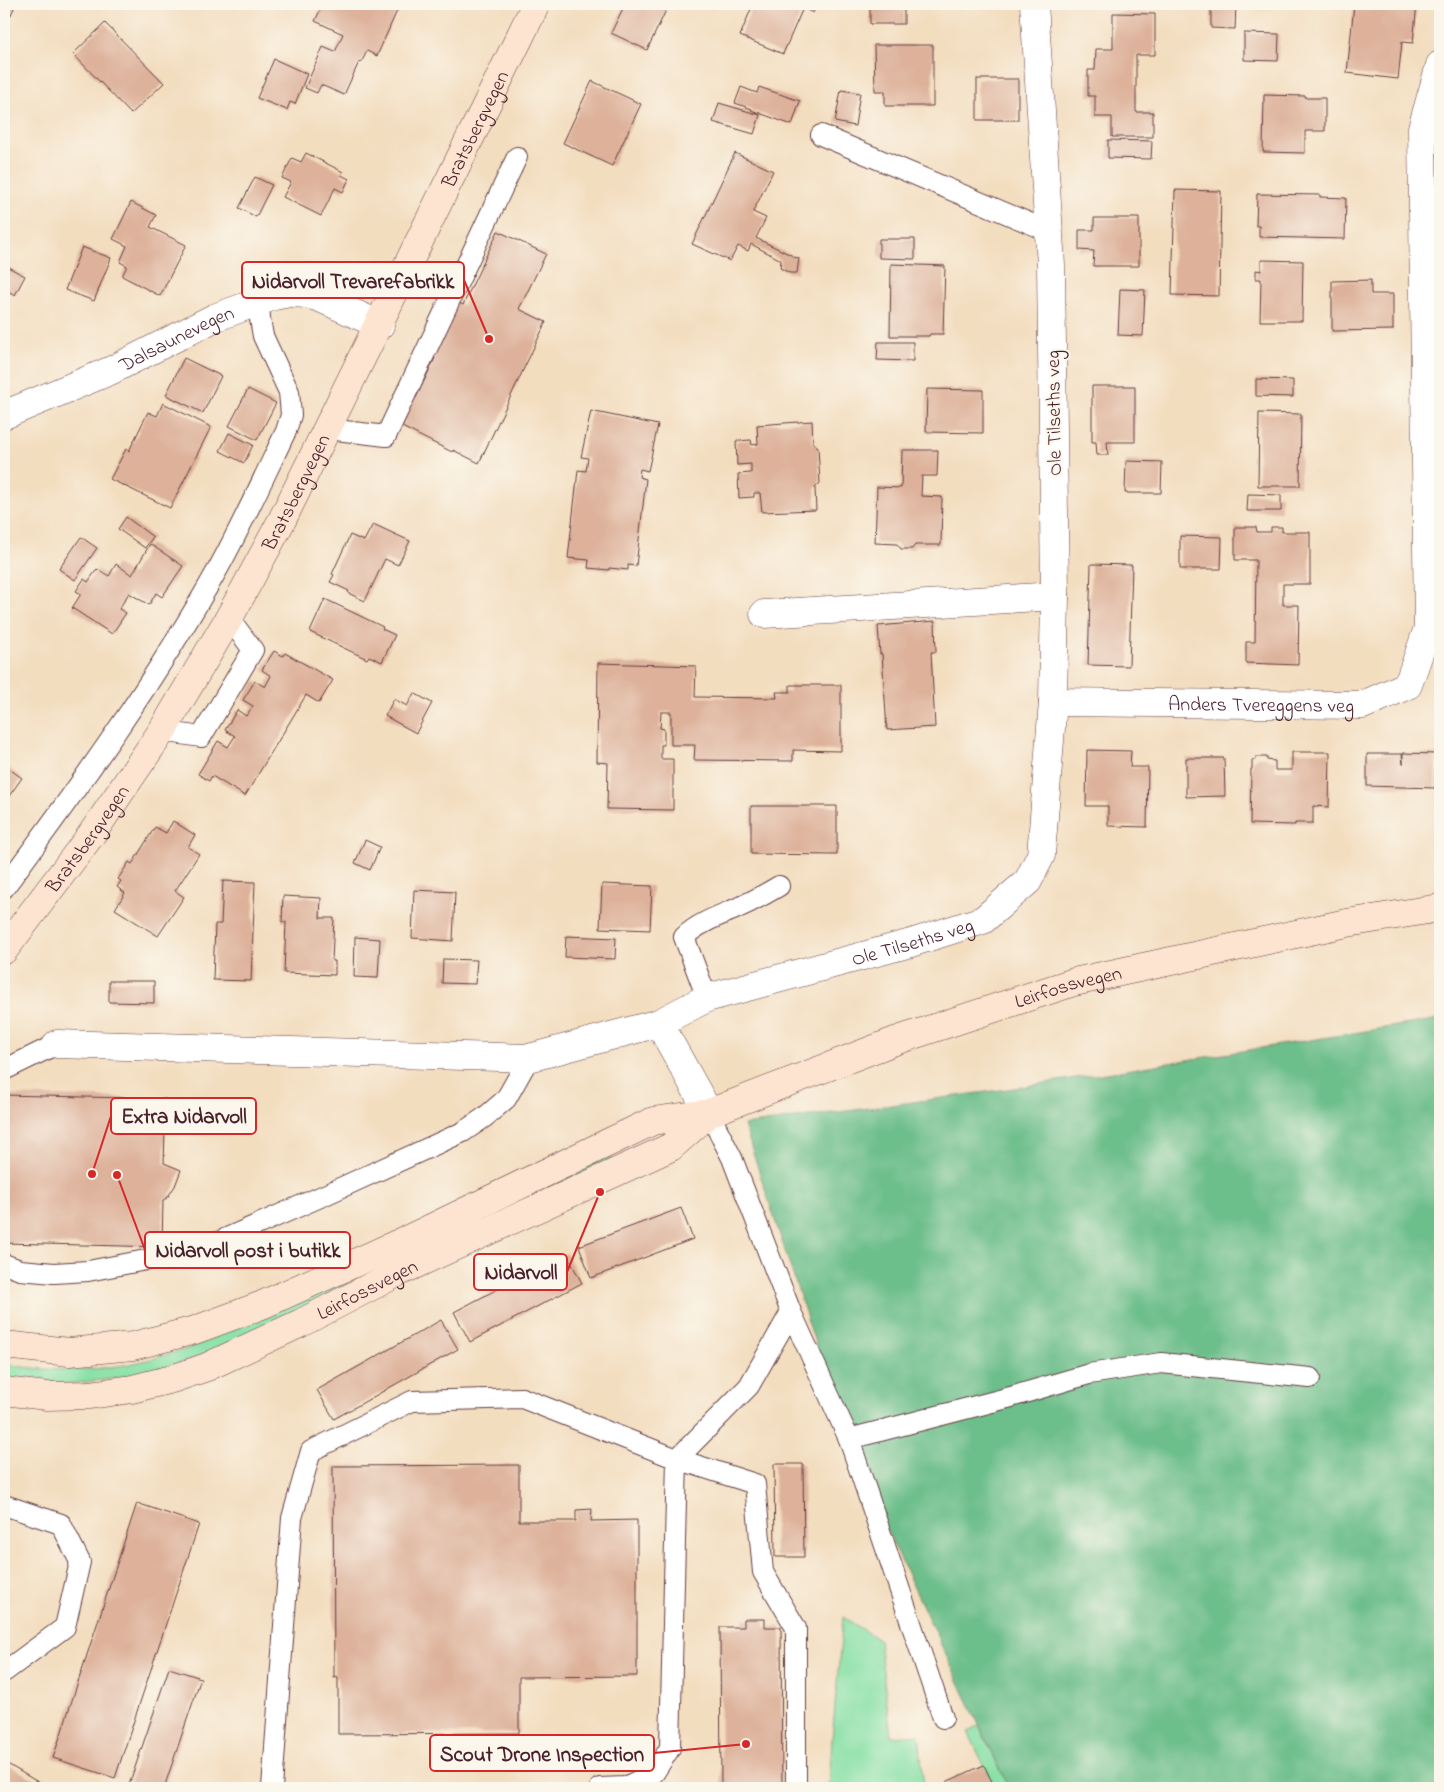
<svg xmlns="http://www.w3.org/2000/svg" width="1444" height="1792" font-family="'Indie Flower',sans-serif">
  <rect width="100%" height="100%" fill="#fbf7ec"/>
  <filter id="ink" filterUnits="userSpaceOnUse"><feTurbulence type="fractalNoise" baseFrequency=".02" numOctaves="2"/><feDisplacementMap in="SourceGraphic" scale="10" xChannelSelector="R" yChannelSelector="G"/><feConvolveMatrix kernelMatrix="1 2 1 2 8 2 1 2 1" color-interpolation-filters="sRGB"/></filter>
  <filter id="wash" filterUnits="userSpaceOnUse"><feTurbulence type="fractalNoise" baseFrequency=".0096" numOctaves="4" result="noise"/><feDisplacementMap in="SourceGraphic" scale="20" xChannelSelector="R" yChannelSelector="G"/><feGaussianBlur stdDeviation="1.12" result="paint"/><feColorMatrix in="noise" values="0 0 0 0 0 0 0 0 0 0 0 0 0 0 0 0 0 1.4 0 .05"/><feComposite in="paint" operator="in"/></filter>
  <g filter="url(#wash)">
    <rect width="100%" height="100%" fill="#f3ddbf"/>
    <g fill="#86e0a5" stroke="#688068">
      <path d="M608,1156L612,1159V1165L217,1352L139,1376L66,1384L4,1379V1364C47,1372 95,1372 139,1362C158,1358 176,1352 195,1346Z"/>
      <path d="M843,1617L879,1640L891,1736L919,1734L924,1788H829L832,1739Z"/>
      <path d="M979,1726L1009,1788H995L968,1732Z"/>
    </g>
    <path fill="#6cbe8a" stroke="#5b6e5a" d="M1440,1019V1788H1009L853,1459L744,1125L1008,1089Z"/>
    <g id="blocks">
      <g fill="#ddb19a">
        <path d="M4,4H16L4,29Z"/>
        <path d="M323,4H400L377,56L367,51L361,63L359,62L344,95L321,85L317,93L305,88L323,47L335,52L343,34L315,21Z"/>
        <path d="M625,4H669L647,50L611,33Z"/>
        <path d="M753,4H817L813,13L803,8L783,54L740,36Z"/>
        <path d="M870,4H933V8L904,7V24H870Z"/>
        <path d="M1211,4H1236L1235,29L1211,28Z"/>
        <path d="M1354,4H1417L1413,43L1402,42L1398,79L1347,73Z"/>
        <path d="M1113,13L1155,14V55H1136V112H1153V137H1112V117H1095V96H1088V70H1095L1096,49H1113Z"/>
        <path d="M105,23L164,83L131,114L73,54Z"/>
        <path d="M1244,33L1279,34L1278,61L1244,60Z"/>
        <path d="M874,45H933V106H885V91H875Z"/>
        <path d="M274,59L307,74L295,104L290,102L287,110L257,98Z"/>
        <rect x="977" y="79" width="41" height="41"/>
        <path d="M592,81L641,104L612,166L563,143Z"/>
        <path d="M741,87L757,93L759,87L800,101L792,125L751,110L752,109L735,103Z"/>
        <path d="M841,90L860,93L855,126L835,122Z"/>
        <path d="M1264,95L1306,96V98H1325V131H1305V153L1263,152Z"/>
        <path d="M719,103L760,115L754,134L713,122Z"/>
        <path d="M1108,140L1152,141L1151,159L1108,158Z"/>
        <path d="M306,153L343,172L341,175L349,179L343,192L335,188L321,216L283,197L291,182L282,178L292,158L301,162Z"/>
        <path d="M735,153L773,171L753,212L766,218L756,238L793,256V257L799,258L797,273H790L780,268L781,260L751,244L748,251L738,246L730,261L692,244Z"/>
        <path d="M255,177L272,185L256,217L239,208Z"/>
        <path d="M1175,190L1221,191L1219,296L1172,295Z"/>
        <path d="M1257,194L1320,195V197L1346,198L1345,239L1259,237V226H1256Z"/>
        <path d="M131,202L156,215L150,227L186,245L160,296L122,276L127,266L120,262L127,246L113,239Z"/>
        <path d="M1094,218H1139V266H1093L1094,251L1079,250V230H1094Z"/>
        <path d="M498,231L546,254L519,309L546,322L479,463L453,450L452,452L402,427L406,418L400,416L410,395L416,398L435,358L432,356L457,302L463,305Z"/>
        <path d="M879,239H915V259L879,258Z"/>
        <path d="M82,247L111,258L94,301L65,290Z"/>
        <path d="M1261,260L1303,261L1302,321H1260L1261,279H1256V270L1261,271Z"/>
        <path d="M891,264L945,266L943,334H930L929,336H890Z"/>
        <path d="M4,265L25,276L15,295L4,289Z"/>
        <path d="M1371,280V294H1393V330L1332,331V281Z"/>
        <path d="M1120,289L1145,290L1143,336L1118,335Z"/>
        <path d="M878,342H913V361L877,360Z"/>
        <path d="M184,358L221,376L203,413L166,395Z"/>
        <path d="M1256,379L1293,380V397L1256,396Z"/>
        <path d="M1092,386H1135V442H1107L1108,455H1097L1096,442H1092Z"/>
        <path d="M248,389L276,403L257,440L229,426Z"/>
        <path d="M927,389L983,390V433L926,432Z"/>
        <path d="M163,403L211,427L170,508L110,479L126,449L129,451L148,412L157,416Z"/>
        <path d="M591,411L658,425L648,471L640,469L639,477L646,479L636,566L628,565V570L609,568V570L588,568L589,560L568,558L578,470L586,471L588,458L581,457Z"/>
        <path d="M1259,413L1301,414L1300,486H1258Z"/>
        <path d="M812,421L813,443L818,447L820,483L815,488L816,510L762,512L760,493H754V497L739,498L738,474L751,473V464L737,465L736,441L751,440L752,445L758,444L757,425Z"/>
        <path d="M229,433L253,445L244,463L220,451Z"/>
        <path d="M902,450H938L937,476H922L921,496L942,497L941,545H915L912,549H901L897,544L875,543L877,487L901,488Z"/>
        <path d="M1126,461L1162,462L1161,493H1125Z"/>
        <path d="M1248,494L1281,495V511H1247Z"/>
        <path d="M126,517L153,537L145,548L118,529Z"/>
        <path d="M373,524L410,541L398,565L385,559L365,601L348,593L349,591L330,582L334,575L332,574L350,535L364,541Z"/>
        <path d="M1235,527H1256L1257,532H1271V527H1282V532H1310V584H1283V605H1299L1298,665L1246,663V642H1255L1256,560H1235Z"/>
        <path d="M1180,536L1222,537L1221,569H1180Z"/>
        <path d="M81,537L97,548L75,580L59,569Z"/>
        <path d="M150,544L183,566L162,597L156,593L149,605L129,593L119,609L126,613L112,634L72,608L81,594L76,591L84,579L88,582L97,569L109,576L116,564L132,575Z"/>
        <path d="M1091,564L1132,565L1129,666L1088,665Z"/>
        <path d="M325,599L383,627L382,629L395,635L382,662L369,656L367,659L310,632Z"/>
        <path d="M935,621L936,652H931L935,727L887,730L882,654H880L878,626Z"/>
        <path d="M274,651L283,656L285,653L333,680L319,703L306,695L245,796L212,776L209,781L198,774L218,741L228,747L235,736L225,730L237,710L246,716L253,706L243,700L255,681L265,687L271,676L262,670Z"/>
        <path d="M598,663L696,666L695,697L777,698L776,692H790V685H841V751L793,750V761L694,760L695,745H671V712H661L660,728L664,729V745H661V759H673V810L607,809L608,763L597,762Z"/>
        <path d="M414,693L432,703L416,733L385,716L394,699L407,706Z"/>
        <path d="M1087,750L1131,751L1130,767H1148L1147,827L1108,826V806H1086Z"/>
        <path d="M1292,752H1330L1329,807L1313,806V823H1295V825L1250,824L1251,769H1252V760H1256V757H1267V760L1275,761V770H1292Z"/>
        <path d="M1403,753L1436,754L1435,788L1367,786V754H1402L1403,764Z"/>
        <path d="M1186,758H1224L1225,796L1186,797Z"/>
        <path d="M4,765L22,778L4,803Z"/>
        <path d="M751,806H837V855L751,854Z"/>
        <path d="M173,821L195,835L188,847L199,854L175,891L184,897L158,936L115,909L125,893L117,887L121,881L118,879L129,862L132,864L155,827L166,833Z"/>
        <path d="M365,840L380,847L370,870L355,863Z"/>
        <path d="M223,881L255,882L251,981L213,980L215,924H221Z"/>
        <path d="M602,884L652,886L650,930L600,928Z"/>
        <path d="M414,890L455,892L453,941L412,938Z"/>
        <path d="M283,896L321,898L320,918H334L332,961H335V975L284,973L286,922H282Z"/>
        <path d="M566,936L616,938L615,959L565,957Z"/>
        <path d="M355,937L380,939L378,978L354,977Z"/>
        <path d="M443,959L477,960L475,984L442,983Z"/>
        <path d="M109,981H154V1003L109,1002Z"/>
        <path d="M4,1095L166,1099L164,1163L181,1170L175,1186L167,1198L163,1200L162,1247L4,1243Z"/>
        <path d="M681,1208L693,1239L591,1278L579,1246Z"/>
        <path d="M566,1253L582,1283L470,1342L454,1312Z"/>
        <path d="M441,1320L458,1349L334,1419L317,1390Z"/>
        <path d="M774,1464H803L804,1557H775Z"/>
        <path d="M519,1465V1521H576V1510L592,1509L591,1521L637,1520V1676L519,1677V1733L338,1734V1677L334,1678L333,1466Z"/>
        <path d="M137,1503L199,1524L115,1778L53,1758Z"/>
        <path d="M744,1619H765V1627H781L782,1788H721L720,1627H744Z"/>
        <path d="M169,1668L201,1678L164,1788H128Z"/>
        <path d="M4,1762L48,1788H4Z"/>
        <path d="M984,1765L995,1788H949L946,1782Z"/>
      </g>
    </g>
  </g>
  <g filter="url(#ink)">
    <use href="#blocks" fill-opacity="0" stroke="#633c41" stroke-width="1"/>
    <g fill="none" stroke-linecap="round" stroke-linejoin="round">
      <defs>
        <g id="lane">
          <path d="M821,135L1048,231"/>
          <path d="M328,429L386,436L517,157"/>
          <path d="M162,731L201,737L253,650L229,618"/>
          <path d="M4,888C80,785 156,680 219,567C243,523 264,477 286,431L291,415L289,392L263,336L260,319L259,300"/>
          <path d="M707,998L684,937C697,924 716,917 733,910C749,903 764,895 779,886"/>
          <path d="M4,1070L57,1044"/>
          <path d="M709,1113L732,1158L791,1312L849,1439L943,1718"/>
          <path d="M4,1264L20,1270L54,1273L88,1271L188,1252L211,1245L327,1194L463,1132L485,1117L506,1099L529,1058"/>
          <path d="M791,1312L749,1386L677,1459L755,1484L763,1572L796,1628V1788"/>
          <path d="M849,1439L1011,1397L1089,1374L1161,1363L1310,1378"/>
          <path d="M4,1505L61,1524L80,1562L65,1627L4,1672"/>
          <path d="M272,1788L292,1518L311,1451L412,1401L522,1398L677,1459L670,1748L654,1773L625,1787L600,1788"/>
        </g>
        <g id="street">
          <path id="s1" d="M4,415L112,370L214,318L274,296L290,293L306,294L320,298L380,325"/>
          <path d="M764,614L1055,596"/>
          <path id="s2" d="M1053,702L1363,705L1408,685L1428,628L1422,128L1440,65"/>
          <path d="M57,1044L529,1058L659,1023"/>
          <path id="s3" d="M709,1113L659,1023L707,998L911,943L983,920L1028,881L1041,855L1053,702L1055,596L1051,265L1034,4"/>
        </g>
        <g id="secondary">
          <path id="s4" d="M4,950L91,835L162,731L229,618L282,520L536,4"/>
          <path id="s5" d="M4,1345L69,1352L133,1346L195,1330L262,1305L410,1238L653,1121L709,1113L895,1041L1074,982L1347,923L1440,908"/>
          <path id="s6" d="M4,1391L47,1396L90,1395L132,1389L172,1379L207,1367L301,1323L399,1272L671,1147L709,1113"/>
        </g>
      </defs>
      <use href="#lane" stroke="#633c41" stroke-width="22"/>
      <use href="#street" stroke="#633c41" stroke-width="29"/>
      <use href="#secondary" stroke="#633c41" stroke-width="29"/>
      <use href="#lane" stroke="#fff" stroke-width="20"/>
      <use href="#street" stroke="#fff" stroke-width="28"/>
      <use href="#secondary" stroke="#fde4d1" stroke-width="28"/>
    </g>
  </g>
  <g text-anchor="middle" stroke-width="4" stroke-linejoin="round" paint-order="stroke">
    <g font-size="20" fill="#4a1f2b" stroke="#fbf7ec">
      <text dy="7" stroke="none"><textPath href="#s4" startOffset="949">Bratsbergvegen</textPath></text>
      <text dy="7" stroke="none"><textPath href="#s1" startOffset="189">Dalsaunevegen</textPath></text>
      <text transform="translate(1053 413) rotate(-91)" y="7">Ole Tilseths veg</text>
      <text dy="7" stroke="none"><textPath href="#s4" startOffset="544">Bratsbergvegen</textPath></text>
      <text dy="7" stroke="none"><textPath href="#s2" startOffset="208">Anders Tvereggens veg</textPath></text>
      <text dy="7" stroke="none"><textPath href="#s4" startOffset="139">Bratsbergvegen</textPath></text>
      <text dy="7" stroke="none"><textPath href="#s3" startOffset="370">Ole Tilseths veg</textPath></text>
      <text dy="7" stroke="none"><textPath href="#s5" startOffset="1135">Leirfossvegen</textPath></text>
      <text dy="7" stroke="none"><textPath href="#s6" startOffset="385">Leirfossvegen</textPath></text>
    </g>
  </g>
  <path fill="none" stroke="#d62828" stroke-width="2" d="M489 339L464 280M92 1174L111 1116M117 1175L145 1250M600 1192L567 1272M746 1744L654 1753"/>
  <g fill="#d62828" stroke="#fbf7ec" stroke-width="2">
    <circle cx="489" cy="339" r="5"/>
    <circle cx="92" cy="1174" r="5"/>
    <circle cx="117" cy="1175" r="5"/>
    <circle cx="600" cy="1192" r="5"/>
    <circle cx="746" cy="1744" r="5"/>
  </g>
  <g fill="#fbf7ec" stroke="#d62828" stroke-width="2">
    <rect x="242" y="262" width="222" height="36" rx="5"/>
    <rect x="111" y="1098" width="145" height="36" rx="5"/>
    <rect x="145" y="1232" width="205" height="36" rx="5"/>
    <rect x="474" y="1254" width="93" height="36" rx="5"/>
    <rect x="430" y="1735" width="224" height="36" rx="5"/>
  </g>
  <g font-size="21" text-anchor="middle" font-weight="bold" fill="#4a1f2b">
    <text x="353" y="288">Nidarvoll Trevarefabrikk</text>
    <text x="184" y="1123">Extra Nidarvoll</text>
    <text x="248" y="1257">Nidarvoll post i butikk</text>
    <text x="521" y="1279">Nidarvoll</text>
    <text x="542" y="1761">Scout Drone Inspection</text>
  </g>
  <rect width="1444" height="1792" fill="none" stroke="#fbf7ec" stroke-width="20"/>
</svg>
